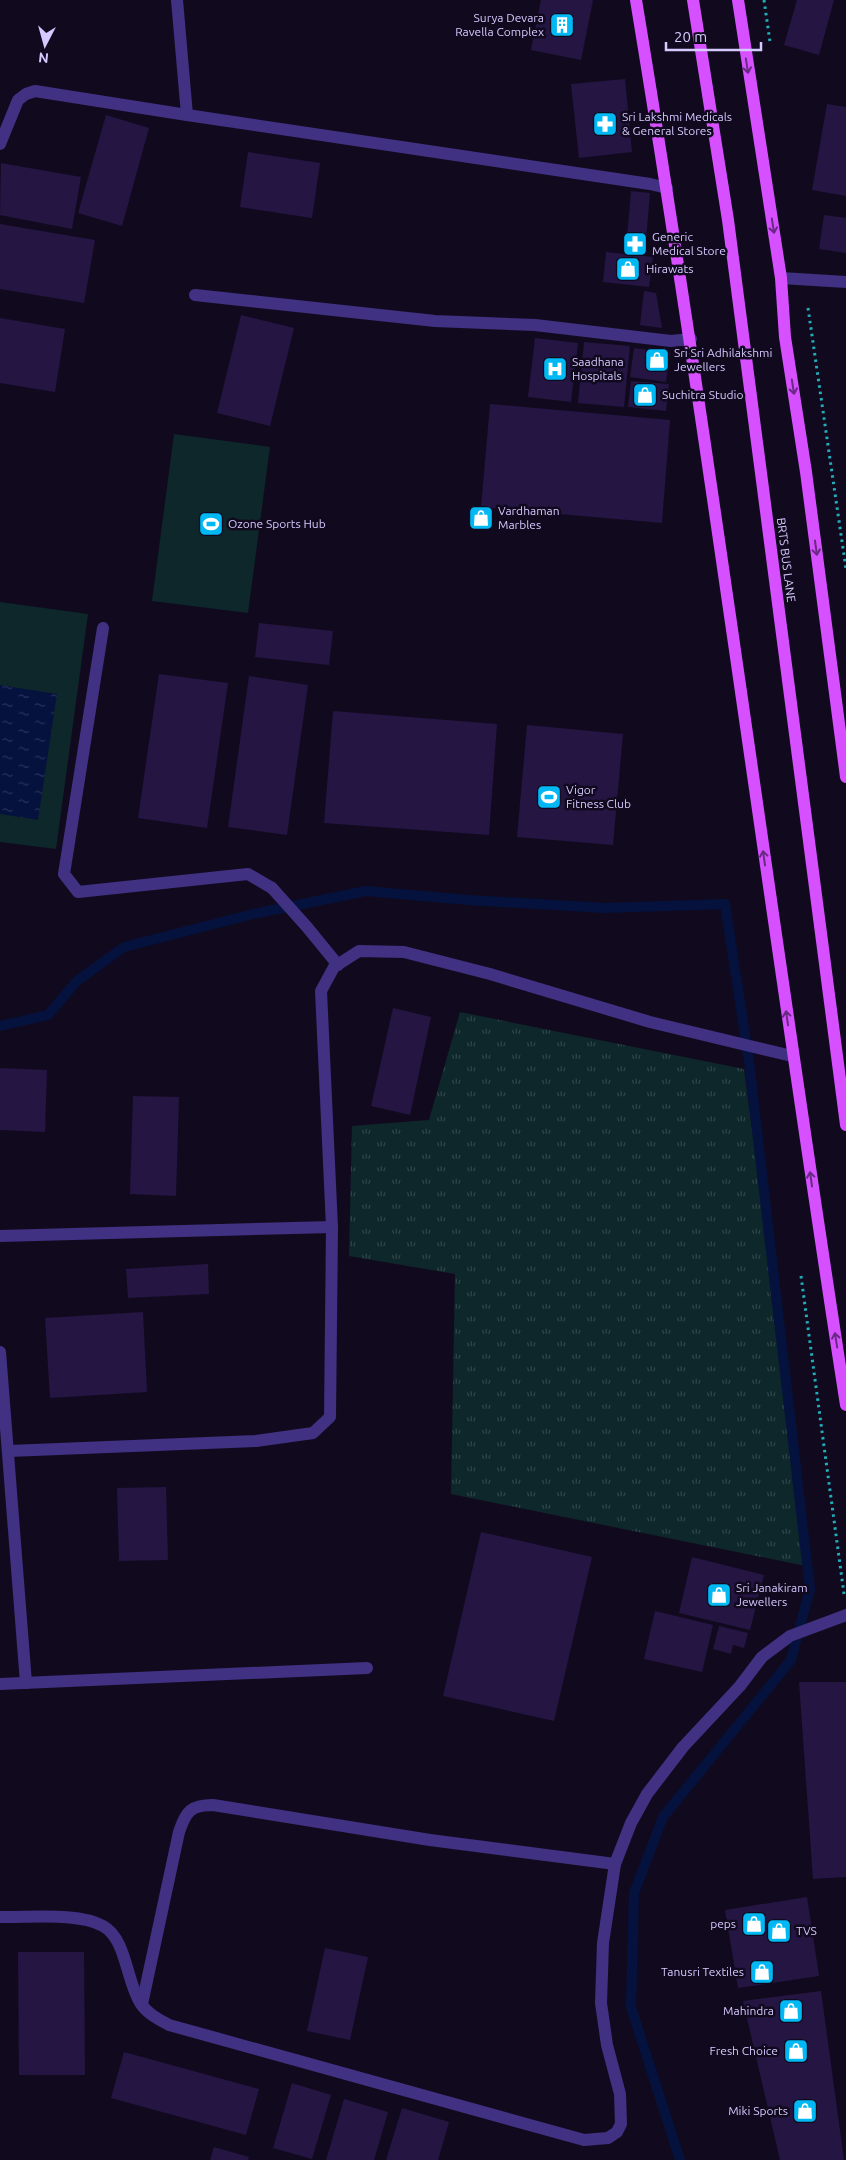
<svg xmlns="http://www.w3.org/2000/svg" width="846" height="2160" font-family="Ubuntu,sans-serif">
  <defs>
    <pattern id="grass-tufts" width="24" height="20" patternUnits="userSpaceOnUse" patternTransform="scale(1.25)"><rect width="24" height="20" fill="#0d272a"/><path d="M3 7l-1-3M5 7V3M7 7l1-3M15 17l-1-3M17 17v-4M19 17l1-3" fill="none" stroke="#30454a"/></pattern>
    <pattern id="water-ripples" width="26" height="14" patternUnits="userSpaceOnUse" patternTransform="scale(1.25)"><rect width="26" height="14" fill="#05123e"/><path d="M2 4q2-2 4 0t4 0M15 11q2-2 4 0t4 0" fill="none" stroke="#29335b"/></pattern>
  </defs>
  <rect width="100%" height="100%" fill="#110a1f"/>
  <path fill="url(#grass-tufts)" d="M460,1012L744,1069L811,1567L451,1494L455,1274L349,1256L352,1126L429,1120Z"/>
  <g fill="#0d272a">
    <path d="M174,434L270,447L248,613L152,601Z"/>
    <path d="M0,602L88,614L56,849L0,842Z"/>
  </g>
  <path fill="url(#water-ripples)" d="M0,685L57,694L38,820L0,814Z"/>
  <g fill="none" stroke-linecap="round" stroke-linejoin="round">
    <path stroke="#05123e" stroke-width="10" d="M0,1026L48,1015L77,981L124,947L253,914L366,891L468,900L605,908L725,904L749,1061L810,1589L791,1660L663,1817L634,1893L631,2007L680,2160"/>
  </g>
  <g fill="#241542">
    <path d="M541,0H593L581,60L531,50Z"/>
    <path d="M797,0H834L819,55L784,45Z"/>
    <path d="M625,79L632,152L579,158L571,84Z"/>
    <path d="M827,104L846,107V196L812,190Z"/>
    <path d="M106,115L149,128L122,226L78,213Z"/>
    <path d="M248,152L320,163L312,218L240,207Z"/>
    <path d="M1,163L81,177L72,229L0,215Z"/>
    <path d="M631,191L650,193L645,251L626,249Z"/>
    <path d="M824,215L846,218V253L819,249Z"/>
    <path d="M0,224L95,240L84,303L0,289Z"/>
    <path d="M606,252L653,257L649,287L603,282Z"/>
    <path d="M644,291L656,293L662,328L640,325Z"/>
    <path d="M241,315L294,328L270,426L217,413Z"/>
    <path d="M0,318L65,329L55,392L0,383Z"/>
    <path d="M535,338L578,343L571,402L528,397Z"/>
    <path d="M584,342L630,346L624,407L578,403Z"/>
    <path d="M634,348L670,353L666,382L630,377Z"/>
    <path d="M631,381L669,384L666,411L628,407Z"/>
    <path d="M490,404L670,420L662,523L481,507Z"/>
    <path d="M259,623L333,631L329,665L255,657Z"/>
    <path d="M159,674L228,683L207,828L138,818Z"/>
    <path d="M249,676L308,685L287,835L228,827Z"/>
    <path d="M333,711L497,724L489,835L324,823Z"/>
    <path d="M527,725L623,734L613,845L517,837Z"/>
    <path d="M393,1008L431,1017L410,1115L371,1106Z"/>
    <path d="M0,1068L47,1070L45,1132L0,1130Z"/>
    <path d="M133,1096L179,1097L176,1196L130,1194Z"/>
    <path d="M208,1264L209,1294L128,1298L126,1269Z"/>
    <path d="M143,1312L147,1392L50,1398L45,1318Z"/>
    <path d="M166,1487L168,1560L119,1561L117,1488Z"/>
    <path d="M481,1532L592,1557L554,1721L443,1696Z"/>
    <path d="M692,1557L764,1575L750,1630L679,1613Z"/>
    <path d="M655,1611L713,1625L702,1672L644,1659Z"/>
    <path d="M719,1626L748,1633L744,1648L733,1645L731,1654L713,1649Z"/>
    <path d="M799,1682H846V1877L813,1879Z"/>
    <path d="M807,1897L819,1976L738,1988L725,1910Z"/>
    <path d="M325,1948L368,1957L350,2040L307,2031Z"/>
    <path d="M18,1952H84L85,2075H19Z"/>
    <path d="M821,1991L844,2160H780L743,2001Z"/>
    <path d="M124,2052L259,2089L246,2135L111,2098Z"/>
    <path d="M292,2083L331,2095L312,2159L273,2148Z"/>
    <path d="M344,2099L388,2112L374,2160H326Z"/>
    <path d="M402,2108L449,2122L438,2160H386Z"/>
    <path d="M214,2147L249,2157L248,2160H210Z"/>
  </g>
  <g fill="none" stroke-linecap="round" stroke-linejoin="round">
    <g stroke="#23adb9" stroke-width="3" stroke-dasharray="2.5 4" stroke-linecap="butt">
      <path d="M764,0L770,42"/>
      <path d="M808,308L846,569"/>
      <path d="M801,1276L844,1594"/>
    </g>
    <path stroke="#403182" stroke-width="12" d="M103,628L64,874L78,892L248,874L272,888"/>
    <g stroke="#403182" stroke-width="12">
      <path d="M177,0L187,115"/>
      <path d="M0,144L18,100L26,94L35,91L187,115L650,184L667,188"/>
      <path d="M781,278L846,282"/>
      <path d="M195,295L435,321L535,325L671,341L691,339"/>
      <path d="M272,888L307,927L338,965"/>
      <path d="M0,1236L332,1227"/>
      <path d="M0,1352L26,1683"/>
      <path d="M9,1451L256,1441L313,1433L330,1417L332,1227L321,991L334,967L359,951L404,952L490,974L650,1022L792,1056"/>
      <path d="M0,1684L367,1668"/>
      <path d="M0,1917C29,1918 78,1912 103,1926C127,1939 126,1982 141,2004C148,2014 158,2019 169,2025L584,2140L608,2138L617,2132L621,2124L620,2094L607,2045L601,2003L603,1943L615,1864L631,1823L647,1794L683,1747L740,1686L762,1657L790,1636L846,1615"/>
      <path d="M142,2004L179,1832C186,1811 191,1805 213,1805L430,1840L615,1864"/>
    </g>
    <g stroke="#d650ff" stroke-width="12">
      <path d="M636,0C713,467 773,937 846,1405"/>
      <path d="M693,0L728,220L846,1125"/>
      <path d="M738,0L781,278L785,337L806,472L846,777"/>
    </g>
  </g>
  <defs><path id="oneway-shaft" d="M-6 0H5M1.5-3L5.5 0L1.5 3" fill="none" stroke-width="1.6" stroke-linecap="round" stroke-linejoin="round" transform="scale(1.25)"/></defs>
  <g stroke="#6a2a84">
    <use href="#oneway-shaft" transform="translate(747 66) rotate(81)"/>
    <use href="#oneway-shaft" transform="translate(773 226) rotate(81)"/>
    <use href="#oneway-shaft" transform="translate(793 387) rotate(81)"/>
    <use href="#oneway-shaft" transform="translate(816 548) rotate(82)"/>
    <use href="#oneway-shaft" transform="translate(764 858) rotate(-98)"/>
    <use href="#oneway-shaft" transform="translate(787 1018) rotate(-98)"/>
    <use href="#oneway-shaft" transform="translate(811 1179) rotate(-98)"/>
    <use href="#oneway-shaft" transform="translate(836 1340) rotate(-99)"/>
  </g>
  <defs>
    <symbol id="building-square" viewBox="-11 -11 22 22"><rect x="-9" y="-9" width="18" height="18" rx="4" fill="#00b9f4" stroke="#110a1f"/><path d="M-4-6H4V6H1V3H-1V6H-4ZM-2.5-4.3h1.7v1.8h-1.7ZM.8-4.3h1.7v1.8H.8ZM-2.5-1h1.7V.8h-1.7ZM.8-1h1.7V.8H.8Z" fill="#fff"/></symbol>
    <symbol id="pharmacy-square" viewBox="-11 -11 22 22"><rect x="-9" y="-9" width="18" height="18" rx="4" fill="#00b9f4" stroke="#110a1f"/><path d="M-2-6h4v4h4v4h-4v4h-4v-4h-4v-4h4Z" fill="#fff"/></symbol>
    <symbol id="shop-square" viewBox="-11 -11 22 22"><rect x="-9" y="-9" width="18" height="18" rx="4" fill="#00b9f4" stroke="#110a1f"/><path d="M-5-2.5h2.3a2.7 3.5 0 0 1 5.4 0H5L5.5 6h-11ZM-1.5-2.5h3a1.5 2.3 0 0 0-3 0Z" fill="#fff"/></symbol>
    <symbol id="hospital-square" viewBox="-11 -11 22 22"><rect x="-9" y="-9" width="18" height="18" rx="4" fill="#00b9f4" stroke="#110a1f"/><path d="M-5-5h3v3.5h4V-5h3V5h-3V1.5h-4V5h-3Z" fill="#fff"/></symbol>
    <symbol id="stadium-square" viewBox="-11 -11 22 22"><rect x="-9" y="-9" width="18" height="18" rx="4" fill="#00b9f4" stroke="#110a1f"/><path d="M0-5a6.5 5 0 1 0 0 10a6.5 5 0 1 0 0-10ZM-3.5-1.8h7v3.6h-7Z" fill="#fff"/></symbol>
  </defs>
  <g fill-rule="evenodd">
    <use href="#building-square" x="548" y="11" width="28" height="28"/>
    <use href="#pharmacy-square" x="591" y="110" width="28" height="28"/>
    <use href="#pharmacy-square" x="621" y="230" width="28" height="28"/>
    <use href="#shop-square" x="614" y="255" width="28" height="28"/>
    <use href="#shop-square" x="643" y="346" width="28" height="28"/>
    <use href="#hospital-square" x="541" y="355" width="28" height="28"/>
    <use href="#shop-square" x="631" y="381" width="28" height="28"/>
    <use href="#shop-square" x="467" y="504" width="28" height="28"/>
    <use href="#stadium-square" x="197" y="510" width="28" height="28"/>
    <use href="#stadium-square" x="535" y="783" width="28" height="28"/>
    <use href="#shop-square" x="705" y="1581" width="28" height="28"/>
    <use href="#shop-square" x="740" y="1910" width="28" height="28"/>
    <use href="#shop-square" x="765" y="1917" width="28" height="28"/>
    <use href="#shop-square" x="748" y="1958" width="28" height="28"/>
    <use href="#shop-square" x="777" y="1997" width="28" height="28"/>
    <use href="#shop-square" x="782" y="2037" width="28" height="28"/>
    <use href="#shop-square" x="791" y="2097" width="28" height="28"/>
  </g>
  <g text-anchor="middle" stroke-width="5" stroke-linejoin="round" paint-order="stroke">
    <g font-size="12" fill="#d6c9ff" stroke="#110a1f" text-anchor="start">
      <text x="544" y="22" text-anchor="end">Surya Devara<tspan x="544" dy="14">Ravella Complex</tspan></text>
      <text x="622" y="121">Sri Lakshmi Medicals<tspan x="622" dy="14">&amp; General Stores</tspan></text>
      <text x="652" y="241">Generic<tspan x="652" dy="14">Medical Store</tspan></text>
      <text x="646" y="273">Hirawats</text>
      <text x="674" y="357">Sri Sri Adhilakshmi<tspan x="674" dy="14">Jewellers</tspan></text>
      <text x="572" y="366">Saadhana<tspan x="572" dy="14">Hospitals</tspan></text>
      <text x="662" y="399">Suchitra Studio</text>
      <text x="498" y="515">Vardhaman<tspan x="498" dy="14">Marbles</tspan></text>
      <text x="228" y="528">Ozone Sports Hub</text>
      <text x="566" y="794">Vigor<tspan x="566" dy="14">Fitness Club</tspan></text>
      <text x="736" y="1592">Sri Janakiram<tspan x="736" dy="14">Jewellers</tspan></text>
      <text x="736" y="1928" text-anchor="end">peps</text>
      <text x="796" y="1935">TVS</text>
      <text x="744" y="1976" text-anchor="end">Tanusri Textiles</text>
      <text x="774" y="2015" text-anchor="end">Mahindra</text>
      <text x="778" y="2055" text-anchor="end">Fresh Choice</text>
      <text x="788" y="2115" text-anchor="end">Miki Sports</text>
    </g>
    <g font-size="12" fill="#d6c9ff" stroke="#110a1f">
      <text transform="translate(786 560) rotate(83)" y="4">BRTS BUS LANE</text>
    </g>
  </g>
  <g transform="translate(45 45) rotate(186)" stroke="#110a1f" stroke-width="4" paint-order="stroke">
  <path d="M0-4L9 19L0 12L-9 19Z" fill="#d6c9ff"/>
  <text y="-8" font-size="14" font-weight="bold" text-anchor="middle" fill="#d6c9ff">N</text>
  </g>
  <path d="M666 42v8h95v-8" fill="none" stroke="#d6c9ff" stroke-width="2.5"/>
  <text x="674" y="42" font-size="15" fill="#d6c9ff" stroke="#110a1f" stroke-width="4" paint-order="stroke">20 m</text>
</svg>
